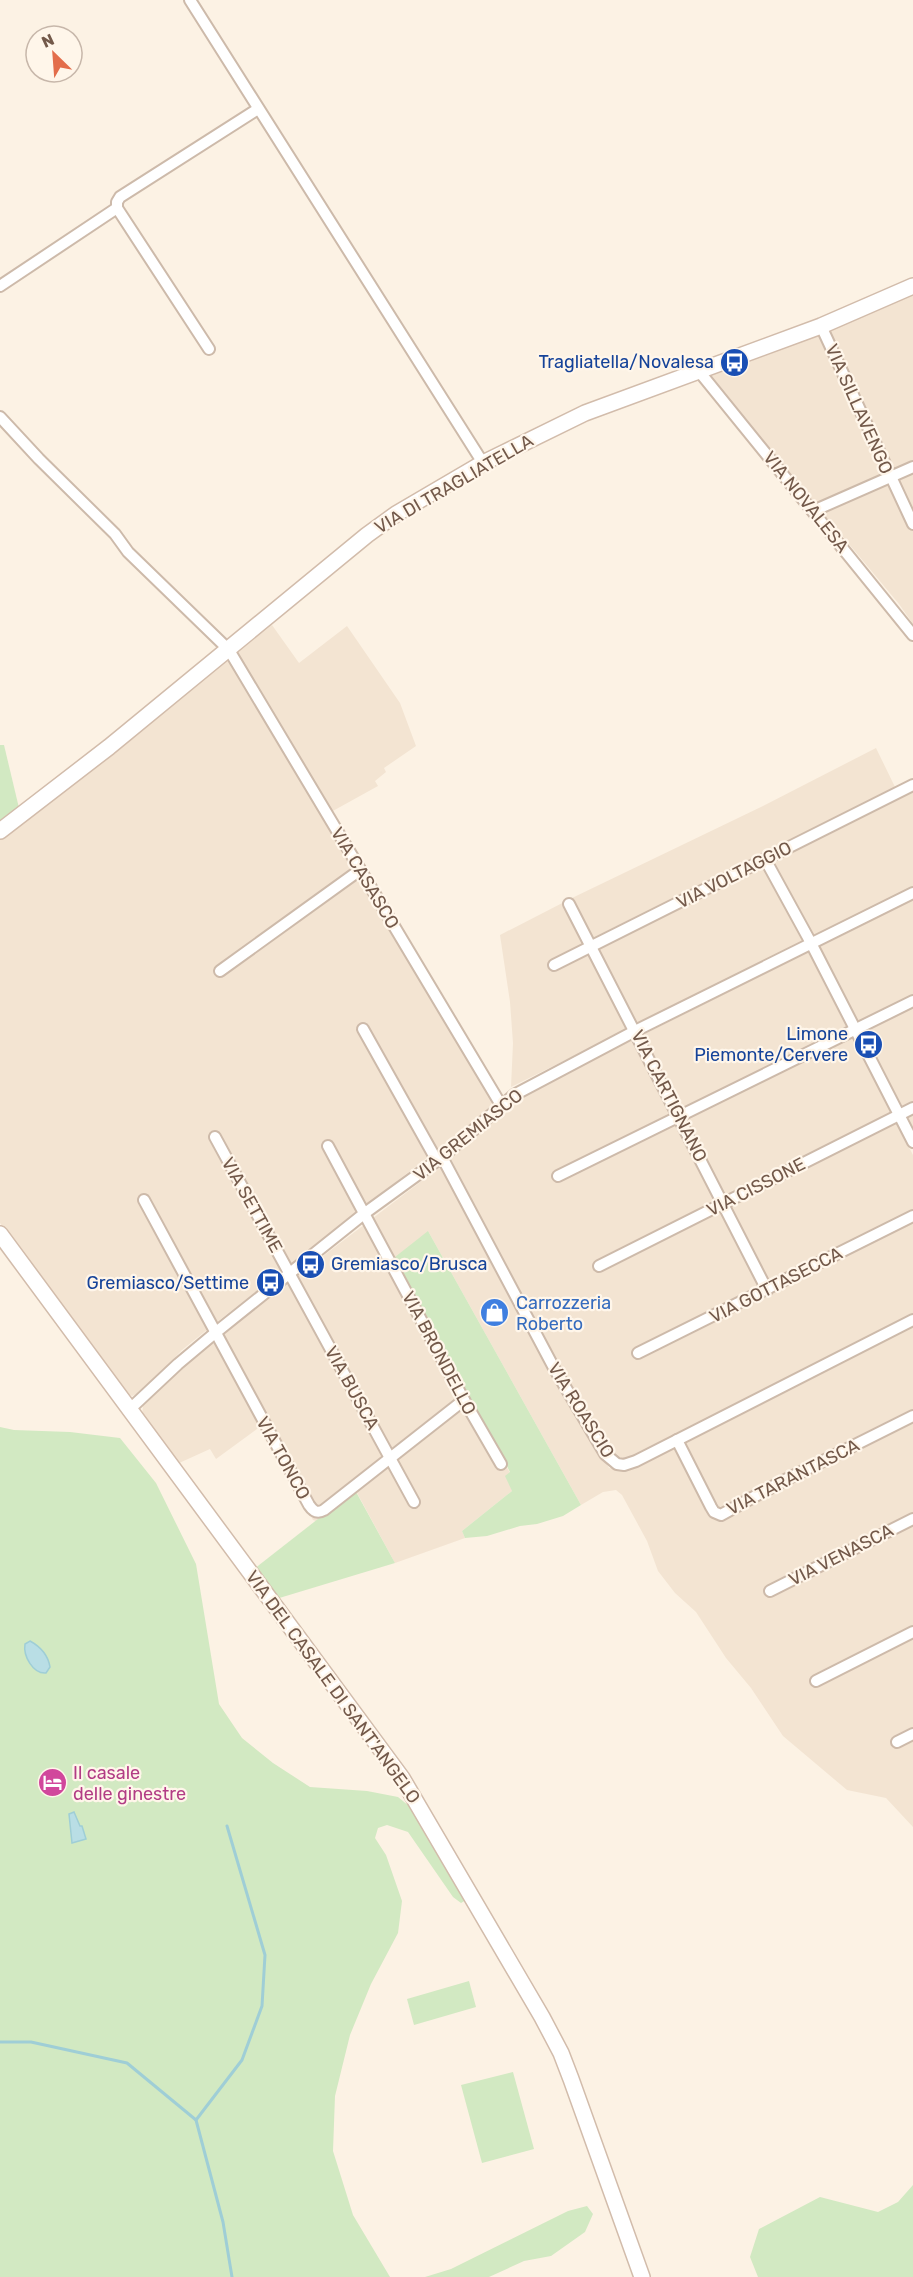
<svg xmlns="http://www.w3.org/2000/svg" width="913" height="2277" font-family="Rubik,sans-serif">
  <rect width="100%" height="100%" fill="#fcf2e4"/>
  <g fill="#f3e4d2">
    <path d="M913,292V624L899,604L707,374L775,352L831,330Z"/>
    <path d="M272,625L299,663L347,626L400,703L416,746L384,768L386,772L375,781L378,786L331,812L501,1092L483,1114L208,1329L182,1350L143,1391L132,1396L124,1391L0,1223V839Z"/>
    <path d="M876,748L895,787L913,779V888L511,1087L513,1043L510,1002L500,935L572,898L763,806Z"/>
    <path d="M913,900V1127L819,947Z"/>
    <path d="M808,952L913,1155V1313L634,1456L626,1459L616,1458L609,1450L568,1383L451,1159L453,1154L509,1110V1101L514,1099Z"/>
    <path d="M440,1167L609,1468L626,1470L649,1460L913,1326V1827L886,1798L847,1790L783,1736L751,1688L726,1658L696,1612L675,1593L658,1571L647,1541L622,1495L616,1490L603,1492L581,1505L428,1231L453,1368L510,1473L512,1491L462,1531L465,1538L395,1563L356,1491L316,1521L313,1520L261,1426L216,1459L210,1449L177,1464L142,1416L143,1406L182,1367L222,1333Z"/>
  </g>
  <g fill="#d2e9c2">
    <path d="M0,745H4L19,808L0,823Z"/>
    <path d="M428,1231L581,1505L563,1516L537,1524L520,1526L487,1536L465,1538L462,1531L512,1491L505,1476L510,1472L395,1257Z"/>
    <path d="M0,1427L14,1430L70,1432L120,1438L156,1483L196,1564L219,1704L242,1738L273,1763L310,1787L367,1791L398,1797L409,1806L421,1822L466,1900L461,1903L453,1897L408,1832L387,1825L378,1828L375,1838L386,1855L402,1901L398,1933L371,1984L350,2035L335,2096L333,2151L353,2215L390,2277H0Z"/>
    <path d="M355,1490L395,1563L276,1599L254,1569Z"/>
    <path d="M469,1981L476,2007L414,2025L407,1999Z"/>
    <path d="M513,2072L534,2149L482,2163L461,2085Z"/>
    <path d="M913,2185V2277H758L750,2257L759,2229L820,2197L878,2212L898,2202Z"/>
    <path d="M587,2206L593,2214L585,2232L551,2256L524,2261L489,2277H425L451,2269L568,2211Z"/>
  </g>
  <g fill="#b9dee5" stroke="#9fced6" stroke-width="1.5">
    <path d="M30,1641C41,1647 48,1655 50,1667L46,1673C33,1674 23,1656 25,1644Z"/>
    <path d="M74,1812L80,1826H82L86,1839L72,1843L69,1814Z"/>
  </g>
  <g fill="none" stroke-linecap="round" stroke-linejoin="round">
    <g stroke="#9fced6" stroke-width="3">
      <path d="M0,2042H31L127,2063L196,2120L223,2222L232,2277"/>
      <path d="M196,2120L242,2060L262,2006L265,1955L227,1826"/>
    </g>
    <defs>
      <g id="street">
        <path d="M190,0L483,463"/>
        <path d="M0,286L117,208"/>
        <path d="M821,326L913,524"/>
        <path d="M209,349L117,208V202L120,197L258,109"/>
        <path d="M698,370L913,635"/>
        <path d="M0,417L39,459L115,534L128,552L229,650L501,1105"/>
        <path d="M813,511L913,467"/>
        <path d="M765,859L811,943L913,1142"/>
        <path d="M569,904L767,1290"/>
        <path d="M554,965L913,785"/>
        <path d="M220,971L360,870"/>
        <path d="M363,1029L437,1161"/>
        <path d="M215,1137L414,1502"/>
        <path d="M328,1146L464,1400L501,1464"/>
        <path d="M442,1157L554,1368L605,1454L617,1464L624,1465L636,1461L913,1320"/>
        <path d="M558,1176L913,1001"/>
        <path d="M144,1200L309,1505C313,1511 317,1514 324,1510L464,1400"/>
        <path d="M599,1266L913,1108"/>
        <path d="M638,1353L913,1216"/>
        <path d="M130,1409L178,1364L215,1333L365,1213L442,1157L514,1095L635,1031L913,893"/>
        <path d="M677,1440L711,1507L714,1512L721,1515L781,1482L913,1416"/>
        <path d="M770,1591L913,1519"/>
        <path d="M816,1681L913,1632"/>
        <path d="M897,1742L913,1734"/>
      </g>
      <g id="secondary">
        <path d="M0,831L109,747L367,535L396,514L483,463L585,413L821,326L913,286"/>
        <path d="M0,1234L402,1778L542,2017L561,2053L571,2079L642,2277"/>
      </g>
    </defs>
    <use href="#street" stroke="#cdbaaa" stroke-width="14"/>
    <use href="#secondary" stroke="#d2bcab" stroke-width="18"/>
    <use href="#street" stroke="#fff" stroke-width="10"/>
    <use href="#secondary" stroke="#fff" stroke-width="15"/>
  </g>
  <defs>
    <symbol id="bus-disc" viewBox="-11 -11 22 22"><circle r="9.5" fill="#1a4fb4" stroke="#fff6ea"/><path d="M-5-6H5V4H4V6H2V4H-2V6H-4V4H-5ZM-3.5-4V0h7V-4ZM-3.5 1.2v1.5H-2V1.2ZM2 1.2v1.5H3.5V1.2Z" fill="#fff"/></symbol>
    <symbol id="shop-disc" viewBox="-11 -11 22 22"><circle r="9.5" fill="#3f7fe0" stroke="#fff6ea"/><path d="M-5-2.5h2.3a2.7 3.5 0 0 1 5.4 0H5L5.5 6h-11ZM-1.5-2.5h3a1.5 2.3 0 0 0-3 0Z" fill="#fff"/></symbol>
    <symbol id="hotel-disc" viewBox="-11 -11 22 22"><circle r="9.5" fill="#d1479c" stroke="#fff6ea"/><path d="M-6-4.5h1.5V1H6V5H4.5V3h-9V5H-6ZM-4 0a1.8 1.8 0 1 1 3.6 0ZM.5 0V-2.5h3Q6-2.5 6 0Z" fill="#fff"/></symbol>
  </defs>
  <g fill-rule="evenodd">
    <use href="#bus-disc" x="718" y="346" width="33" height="33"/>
    <use href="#bus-disc" x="852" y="1028" width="33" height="33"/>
    <use href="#bus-disc" x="294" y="1248" width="33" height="33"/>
    <use href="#bus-disc" x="254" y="1266" width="33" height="33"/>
    <use href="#shop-disc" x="478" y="1296" width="33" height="33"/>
    <use href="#hotel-disc" x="36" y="1766" width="33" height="33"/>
  </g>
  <g text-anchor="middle" stroke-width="4.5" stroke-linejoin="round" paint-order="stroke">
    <g font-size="18" fill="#164399" stroke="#fff6ea" text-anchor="end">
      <text x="714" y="368">Tragliatella/Novalesa</text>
      <text x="848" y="1040">Limone<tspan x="848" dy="21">Piemonte/Cervere</tspan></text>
      <text x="331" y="1270" text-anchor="start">Gremiasco/Brusca</text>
      <text x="249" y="1289">Gremiasco/Settime</text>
    </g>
    <g font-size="18" fill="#73594a" stroke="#fff6ea">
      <text transform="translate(859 409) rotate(66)" y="6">VIA SILLAVENGO</text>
      <text transform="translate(454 484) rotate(-30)" y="6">VIA DI TRAGLIATELLA</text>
      <text transform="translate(806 502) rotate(51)" y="6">VIA NOVALESA</text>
      <text transform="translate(734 875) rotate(-27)" y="6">VIA VOLTAGGIO</text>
      <text transform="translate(365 878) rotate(59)" y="6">VIA CASASCO</text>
      <text transform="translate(669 1096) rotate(63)" y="6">VIA CARTIGNANO</text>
      <text transform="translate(468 1135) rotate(-39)" y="6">VIA GREMIASCO</text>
      <text transform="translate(756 1187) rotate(-27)" y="6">VIA CISSONE</text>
      <text transform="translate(252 1205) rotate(61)" y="6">VIA SETTIME</text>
      <text transform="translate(776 1285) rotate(-27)" y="6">VIA GOTTASECCA</text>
      <text transform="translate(439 1353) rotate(62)" y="6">VIA BRONDELLO</text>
      <text transform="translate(352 1388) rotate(61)" y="6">VIA BUSCA</text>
      <text transform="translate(581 1410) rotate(58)" y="6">VIA ROASCIO</text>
      <text transform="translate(283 1458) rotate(61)" y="6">VIA TONCO</text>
      <text transform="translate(793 1477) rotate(-27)" y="6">VIA TARANTASCA</text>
      <text transform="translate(841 1555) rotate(-27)" y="6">VIA VENASCA</text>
      <text transform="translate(333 1687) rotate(54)" y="6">VIA DEL CASALE DI SANT'ANGELO</text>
    </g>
    <g font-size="18" fill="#366cbe" stroke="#fff6ea" text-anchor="start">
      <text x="516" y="1309">Carrozzeria<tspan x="516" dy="21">Roberto</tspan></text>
    </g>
    <g font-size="18" fill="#b23c85" stroke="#fff6ea" text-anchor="start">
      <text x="73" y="1779">Il casale<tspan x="73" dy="21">delle ginestre</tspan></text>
    </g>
  </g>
  <g transform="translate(54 54) rotate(335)"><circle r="28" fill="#fff6ea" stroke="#c7b7aa" stroke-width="1.5"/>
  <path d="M0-4.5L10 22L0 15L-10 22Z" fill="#e36d4b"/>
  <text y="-9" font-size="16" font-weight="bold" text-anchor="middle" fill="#73594a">N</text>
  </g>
</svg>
